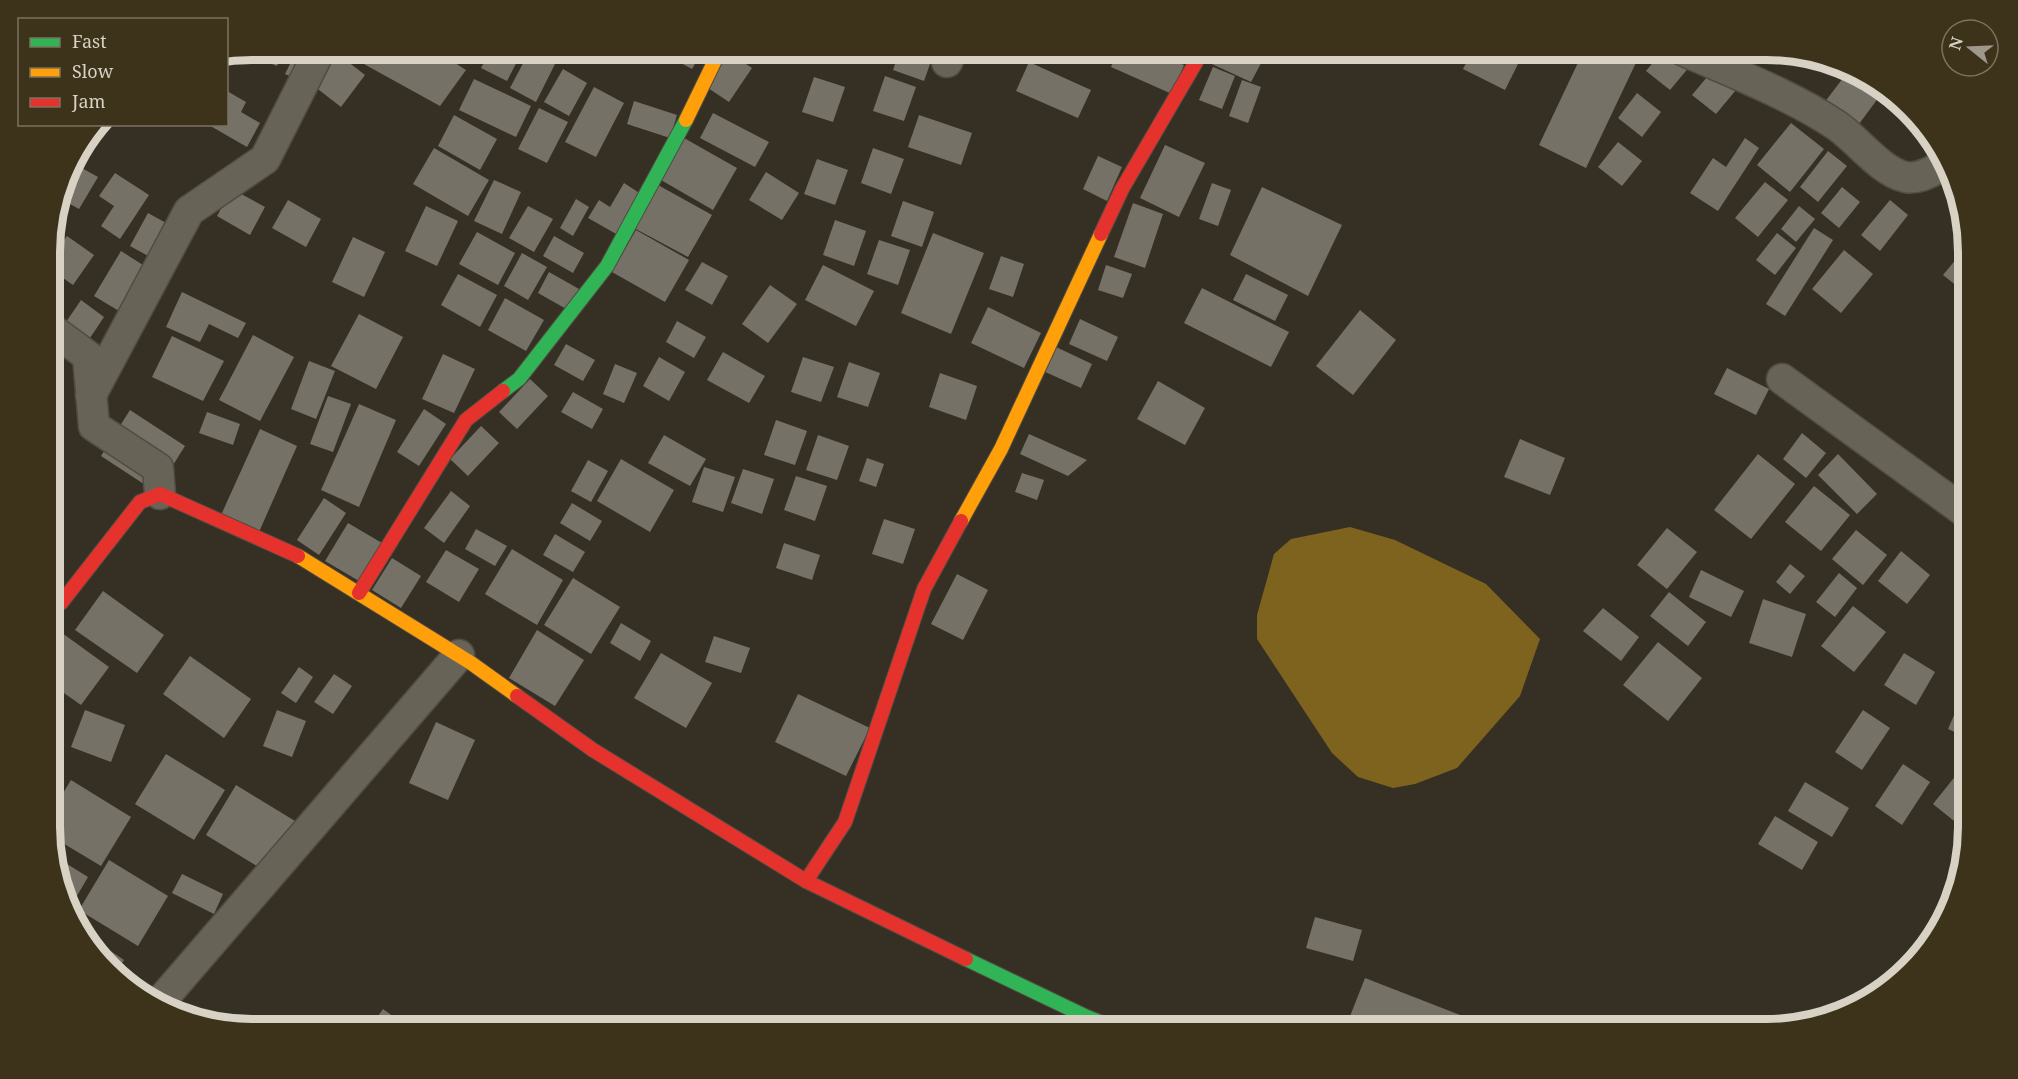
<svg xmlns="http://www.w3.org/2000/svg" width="2018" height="1079" font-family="'Noto Serif',serif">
  <rect width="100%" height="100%" fill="#353023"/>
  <path fill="#7e631e" d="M1350,527L1395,540L1486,584L1540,639L1520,696L1457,768L1415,784L1393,788L1358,777L1332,753L1257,639V615L1274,554L1291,539Z"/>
  <g fill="#767167">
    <path d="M267,50H285L277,66L262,60Z"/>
    <path d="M297,50H308L300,81L285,74Z"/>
    <path d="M358,50H435L466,70L440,106L353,58Z"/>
    <path d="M491,50H523L507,81L481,68Z"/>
    <path d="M530,50H552L560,54L536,102L510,88Z"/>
    <path d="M657,50H703L692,69Z"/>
    <path d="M865,50H889L887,57Z"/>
    <path d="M900,50H935L924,81L893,70Z"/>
    <path d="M998,50H1027L1021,63L997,52Z"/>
    <path d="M1118,50H1149L1184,65L1172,94L1111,67Z"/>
    <path d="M1206,50H1268L1251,82L1201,59Z"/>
    <path d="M1473,50H1489L1518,64L1505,90L1463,69Z"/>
    <path d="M1584,50H1642L1586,168L1539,145Z"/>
    <path d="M1663,50H1669L1690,66L1670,90L1646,71Z"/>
    <path d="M1733,50H1752L1745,59Z"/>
    <path d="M334,51L365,75L341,107L310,83Z"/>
    <path d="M728,52L752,68L729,102L705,86Z"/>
    <path d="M1029,62L1091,90L1078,118L1016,91Z"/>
    <path d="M1213,67L1235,76L1222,109L1199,100Z"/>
    <path d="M563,69L587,83L569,116L544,102Z"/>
    <path d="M1850,69L1856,71L1882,93L1856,128L1824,103Z"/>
    <path d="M1712,71L1736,90L1716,114L1692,95Z"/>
    <path d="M885,76L916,87L904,121L873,111Z"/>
    <path d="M814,77L845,87L833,122L802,112Z"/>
    <path d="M474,79L531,106L516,137L459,110Z"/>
    <path d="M1242,80L1261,87L1248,123L1229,116Z"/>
    <path d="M594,87L624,103L596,157L565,142Z"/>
    <path d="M227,91L246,102L241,112L260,123L247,147L207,124H226Z"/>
    <path d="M1637,93L1661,112L1642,137L1618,118Z"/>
    <path d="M634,101L677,115L670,138L627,124Z"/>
    <path d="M539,108L568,122L547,163L518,149Z"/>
    <path d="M713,113L769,142L755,167L700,138Z"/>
    <path d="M454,115L497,139L480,170L438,146Z"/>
    <path d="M919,115L972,133L961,165L908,147Z"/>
    <path d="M1791,123L1824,149L1790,192L1757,165Z"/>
    <path d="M1919,126L1934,139L1938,149L1917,128Z"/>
    <path d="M684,138L737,168L713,210L661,180Z"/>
    <path d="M1745,138L1759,148L1718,211L1690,193L1713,158L1726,167Z"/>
    <path d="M1618,142L1642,161L1622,186L1598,167Z"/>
    <path d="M1165,145L1205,163L1179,217L1140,198Z"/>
    <path d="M434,148L489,180L468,216L413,184Z"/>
    <path d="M873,148L904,159L891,194L861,183Z"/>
    <path d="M1828,151L1847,166L1818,202L1800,187Z"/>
    <path d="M1098,156L1122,167L1107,201L1083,189Z"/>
    <path d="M817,159L848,170L835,205L804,194Z"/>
    <path d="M71,162L98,177L79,209L61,199Z"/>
    <path d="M766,172L799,193L782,220L749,200Z"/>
    <path d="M115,173L149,195L120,239L101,226L114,206L99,196Z"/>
    <path d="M494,180L521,192L502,234L474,221Z"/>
    <path d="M1765,182L1788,200L1758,237L1735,218Z"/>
    <path d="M624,183L641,194L618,235L588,218L599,200L610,207Z"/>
    <path d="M1212,183L1231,190L1218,226L1199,219Z"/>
    <path d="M658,185L712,215L688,257L634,228Z"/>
    <path d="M1262,187L1342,225L1308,296L1230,255Z"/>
    <path d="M1842,187L1860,202L1839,228L1821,213Z"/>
    <path d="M232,189L265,207L250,235L217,216Z"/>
    <path d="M576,199L589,207L573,236L560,228Z"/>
    <path d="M288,200L321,219L306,247L272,228Z"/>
    <path d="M1890,200L1908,215L1880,251L1861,235Z"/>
    <path d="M903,201L934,212L922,247L891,236Z"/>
    <path d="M1133,203L1163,214L1145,268L1114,257Z"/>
    <path d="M426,206L458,221L437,266L405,251Z"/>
    <path d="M528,206L553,219L534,252L509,238Z"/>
    <path d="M1799,206L1815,219L1796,242L1781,229Z"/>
    <path d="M148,213L177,229L159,262L130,246Z"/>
    <path d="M835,220L866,231L854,266L823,255Z"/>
    <path d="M1814,228L1833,240L1785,316L1766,304Z"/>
    <path d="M636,230L689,260L665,302L612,272Z"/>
    <path d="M477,232L515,253L498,285L459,264Z"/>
    <path d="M933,233L984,253L951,334L901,313Z"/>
    <path d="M1777,233L1796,248L1775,275L1756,260Z"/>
    <path d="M67,236L94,255L73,285L50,269V261Z"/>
    <path d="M554,236L584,253L573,273L543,256Z"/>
    <path d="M353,237L385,252L364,297L332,282Z"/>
    <path d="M879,240L910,250L898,285L867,274Z"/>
    <path d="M1967,246V294L1943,275Z"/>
    <path d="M1844,250L1873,274L1841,313L1812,289Z"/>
    <path d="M121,251L146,267L119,311L94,296Z"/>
    <path d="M522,253L547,267L528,300L504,286Z"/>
    <path d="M1001,256L1024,264L1013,297L989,289Z"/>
    <path d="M702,262L728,276L712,305L685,290Z"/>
    <path d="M823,265L874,291L856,326L805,300Z"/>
    <path d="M1106,265L1132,274L1123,298L1098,290Z"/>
    <path d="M549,272L579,289L568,310L538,293Z"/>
    <path d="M458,274L497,295L480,327L441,305Z"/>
    <path d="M1246,274L1288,295L1275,321L1233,300Z"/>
    <path d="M50,281L62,289L50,306Z"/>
    <path d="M770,285L797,304L768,343L742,324Z"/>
    <path d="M1202,288L1289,332L1271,367L1184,323Z"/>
    <path d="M182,292L246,323L238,338L209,324L200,342L166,327Z"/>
    <path d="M505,298L544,320L526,351L488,330Z"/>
    <path d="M81,300L104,317L86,344L62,328Z"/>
    <path d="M988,307L1041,333L1024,368L971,343Z"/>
    <path d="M1360,310L1396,340L1353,395L1316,366Z"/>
    <path d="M359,314L403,337L376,389L331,366Z"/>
    <path d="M1080,319L1118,337L1107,361L1069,344Z"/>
    <path d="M677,321L706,337L694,358L666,342Z"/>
    <path d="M253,335L294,357L260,421L219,400Z"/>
    <path d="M172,336L224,361L203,401L152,377Z"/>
    <path d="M566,344L595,360L583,381L554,365Z"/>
    <path d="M1054,346L1092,364L1081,388L1043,371Z"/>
    <path d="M723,352L765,376L749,403L707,380Z"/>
    <path d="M443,354L475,369L454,413L422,399Z"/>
    <path d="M659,357L685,372L669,401L643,386Z"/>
    <path d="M803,357L834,367L821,402L791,392Z"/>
    <path d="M309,361L335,371L316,419L291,409Z"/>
    <path d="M849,362L880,373L868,407L837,397Z"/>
    <path d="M615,364L637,373L624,403L603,394Z"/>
    <path d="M1727,368L1769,389L1756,415L1714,394Z"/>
    <path d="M940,373L977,386L966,420L929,407Z"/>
    <path d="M530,379L548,396L517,429L499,412Z"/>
    <path d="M1158,381L1205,408L1185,445L1137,419Z"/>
    <path d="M573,392L603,409L592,429L561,412Z"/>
    <path d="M328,396L351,404L333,452L310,444Z"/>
    <path d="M359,404L396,420L359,507L321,490Z"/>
    <path d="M424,409L446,424L419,466L397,452Z"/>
    <path d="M130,410L185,446L156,492L101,456Z"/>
    <path d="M207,412L240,424L233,445L199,433Z"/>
    <path d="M776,420L807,431L795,465L764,455Z"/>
    <path d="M481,426L499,443L468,476L450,459Z"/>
    <path d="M260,429L297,446L259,532L221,515Z"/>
    <path d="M1802,433L1826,453L1806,478L1783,459Z"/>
    <path d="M1029,434L1087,460L1068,476L1020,454Z"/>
    <path d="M664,435L706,459L690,486L648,463Z"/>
    <path d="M818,435L849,446L837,480L806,470Z"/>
    <path d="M1520,439L1565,458L1550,495L1504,477Z"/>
    <path d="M1758,454L1795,484L1751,539L1714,510Z"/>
    <path d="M1838,454L1877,494L1857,514L1818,475Z"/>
    <path d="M867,458L884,464L876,487L859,481Z"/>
    <path d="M621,459L674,490L650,532L597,501Z"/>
    <path d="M588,460L608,471L591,502L571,491Z"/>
    <path d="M704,467L735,477L723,512L692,502Z"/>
    <path d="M743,469L774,479L762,514L731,503Z"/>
    <path d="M1022,473L1044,480L1037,500L1015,492Z"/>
    <path d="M796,476L827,486L815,521L784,510Z"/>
    <path d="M1814,486L1850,515L1821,551L1785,522Z"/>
    <path d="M451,491L470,506L444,543L424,528Z"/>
    <path d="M324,498L346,513L319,555L297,540Z"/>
    <path d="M572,503L602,521L590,541L560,523Z"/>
    <path d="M884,519L915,529L903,564L872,554Z"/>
    <path d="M348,523L382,543L359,581L325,561Z"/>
    <path d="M1667,528L1697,552L1667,589L1637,565Z"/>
    <path d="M476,529L507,546L495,566L465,549Z"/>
    <path d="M1856,530L1887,555L1863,585L1832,559Z"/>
    <path d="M555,534L585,552L573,572L543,555Z"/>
    <path d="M784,543L820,555L812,580L776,568Z"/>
    <path d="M512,549L563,580L537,625L485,594Z"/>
    <path d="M446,550L479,569L459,602L426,582Z"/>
    <path d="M1901,551L1930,575L1907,604L1878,581Z"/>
    <path d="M392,558L421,576L401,608L372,590Z"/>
    <path d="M1790,564L1805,576L1790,594L1776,582Z"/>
    <path d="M1701,570L1744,591L1731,617L1689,597Z"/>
    <path d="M1839,573L1857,588L1835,617L1816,602Z"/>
    <path d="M957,574L988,590L963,640L931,624Z"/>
    <path d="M573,578L620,607L591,654L544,625Z"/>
    <path d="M103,591L164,635L137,673L75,630Z"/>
    <path d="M1669,592L1706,622L1688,646L1650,616Z"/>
    <path d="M1763,599L1806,614L1792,657L1749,643Z"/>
    <path d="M1853,606L1886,632L1854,672L1821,646Z"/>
    <path d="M1603,608L1639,637L1621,661L1583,631Z"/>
    <path d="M621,623L651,641L640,661L610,643Z"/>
    <path d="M51,625L109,667L81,705L51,684Z"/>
    <path d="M537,630L584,660L555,706L509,678Z"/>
    <path d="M714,636L750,648L741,673L705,662Z"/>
    <path d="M1658,642L1702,678L1668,721L1623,685Z"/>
    <path d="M661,653L712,683L686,728L634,698Z"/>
    <path d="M1904,653L1935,672L1916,705L1884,685Z"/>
    <path d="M190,656L251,699L224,738L163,694Z"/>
    <path d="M299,667L313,677L296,703L281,693Z"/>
    <path d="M334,674L352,686L333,714L314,702Z"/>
    <path d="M798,694L870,728L846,776L775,742Z"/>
    <path d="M85,710L125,725L111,762L71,747Z"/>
    <path d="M277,710L306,721L292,757L263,746Z"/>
    <path d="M1863,710L1890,728L1862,770L1835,752Z"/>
    <path d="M1955,713L1968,718V738L1948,729Z"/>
    <path d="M436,722L475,740L448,800L409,783Z"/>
    <path d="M166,754L225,790L194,840L135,804Z"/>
    <path d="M1903,764L1930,782L1902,825L1875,806Z"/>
    <path d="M1965,764L1968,767V812L1959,825L1933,804Z"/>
    <path d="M71,780L131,817L101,866L51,836V813Z"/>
    <path d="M1805,782L1849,808L1832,837L1788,811Z"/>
    <path d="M236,785L295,821L265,871L206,835Z"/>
    <path d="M1775,816L1818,842L1802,870L1758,844Z"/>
    <path d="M51,854L88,877L71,906Z"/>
    <path d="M109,860L168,896L138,946L79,910Z"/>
    <path d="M182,874L223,894L214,914L172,893Z"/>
    <path d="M1315,917L1362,930L1353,961L1306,948Z"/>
    <path d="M81,931L124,960L118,969L84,940Z"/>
    <path d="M1365,978L1473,1020L1469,1029H1345Z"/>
    <path d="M383,1009L409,1028L408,1029H369Z"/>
  </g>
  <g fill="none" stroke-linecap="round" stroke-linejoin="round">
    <defs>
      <g id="street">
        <path d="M1682,50C1731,72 1791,95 1836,125C1857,139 1880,171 1905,177C1919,180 1932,171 1944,165"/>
        <path d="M947,62L952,50"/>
        <path d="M50,328L88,356L94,426L158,468L160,494"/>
        <path d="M1782,379L1968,514"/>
        <path d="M91,395L189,211L265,159L320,50"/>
        <path d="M167,1010L160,1002L459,655"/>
      </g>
      <g id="fast">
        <path d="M503,391L519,379L607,266L686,120"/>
        <path d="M966,959L1087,1017L1118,1029"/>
      </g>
      <g id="slow">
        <path d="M686,120L720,50"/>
        <path d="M961,521L1001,449L1101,234"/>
        <path d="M298,556L471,663L517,696"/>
      </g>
      <g id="jam">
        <path d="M1101,234L1122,189L1203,50"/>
        <path d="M359,593L466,420L503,391"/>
        <path d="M51,604L61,603L140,502L160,494L298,556"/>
        <path d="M517,696L593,750L806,881L966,959"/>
        <path d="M806,881L845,822L924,589L961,521"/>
      </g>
    </defs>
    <use href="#street" stroke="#514c42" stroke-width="33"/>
    <use href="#fast" stroke="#514c42" stroke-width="16"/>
    <use href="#slow" stroke="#514c42" stroke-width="16"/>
    <use href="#jam" stroke="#514c42" stroke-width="16"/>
    <use href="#street" stroke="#686357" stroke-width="30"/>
    <use href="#fast" stroke="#30b455" stroke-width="14"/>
    <use href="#slow" stroke="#ff9f0a" stroke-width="14"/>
    <use href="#jam" stroke="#e5322d" stroke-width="14"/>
  </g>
  <path d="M0 0H2018V1079H0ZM252 60H1766A192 192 0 0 1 1958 252V827A192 192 0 0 1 1766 1019H252A192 192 0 0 1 60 827V252A192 192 0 0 1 252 60Z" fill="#3d331b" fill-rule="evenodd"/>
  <path fill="none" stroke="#d8d2c4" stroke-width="8" d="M252 60H1766A192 192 0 0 1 1958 252V827A192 192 0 0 1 1766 1019H252A192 192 0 0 1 60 827V252A192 192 0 0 1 252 60Z"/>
  <rect x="18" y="18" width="210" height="108" fill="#3d331b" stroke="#7b735f" stroke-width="1.5"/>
  <rect x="30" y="38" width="30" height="9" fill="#30b455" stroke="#7b735f" stroke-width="1.5"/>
  <text x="72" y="48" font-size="18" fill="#d8d2c4">Fast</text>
  <rect x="30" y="68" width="30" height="9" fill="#ff9f0a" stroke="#7b735f" stroke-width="1.5"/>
  <text x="72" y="78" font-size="18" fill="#d8d2c4">Slow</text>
  <rect x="30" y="98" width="30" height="9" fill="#e5322d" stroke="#7b735f" stroke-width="1.5"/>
  <text x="72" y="108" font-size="18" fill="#d8d2c4">Jam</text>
  <g transform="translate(1970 48) rotate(288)"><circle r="28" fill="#3d331b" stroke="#7b735f" stroke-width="1.5"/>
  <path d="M0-4.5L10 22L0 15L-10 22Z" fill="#9f998c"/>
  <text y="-9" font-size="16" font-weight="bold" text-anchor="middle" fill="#d8d2c4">N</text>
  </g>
</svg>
